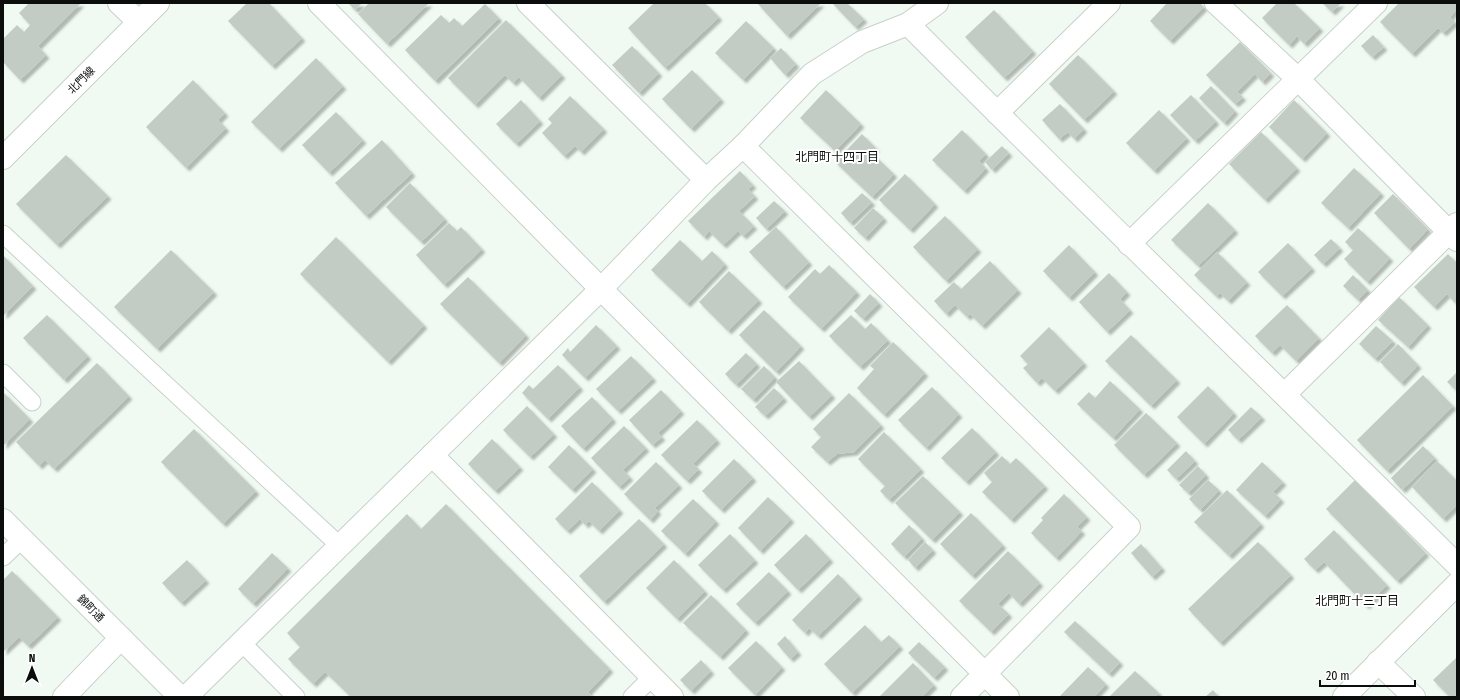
<svg xmlns="http://www.w3.org/2000/svg" width="1460" height="700" font-family="'Fira Sans Condensed','Noto Sans JP',sans-serif">
  <defs>
    <filter id="shadow"><feDropShadow dx="3.5" dy="3.5" stdDeviation="1" flood-color="#0004"/></filter>
  </defs>
  <rect width="100%" height="100%" fill="#f1faf2"/>
  <g fill="#c2ccc4" filter="url(#shadow)">
    <path d="M29,3H81L38,46L46,55L20,80L3,62V39L17,25L24,32L30,25L19,13Z"/>
    <path d="M247,3H269L302,38L272,66L228,21Z"/>
    <path d="M348,3H362L355,10Z"/>
    <path d="M369,3H429L387,44L358,14Z"/>
    <path d="M654,3H705L719,17L665,68L628,28Z"/>
    <path d="M757,3H821L787,36Z"/>
    <path d="M832,3H847L864,19L855,27Z"/>
    <path d="M1167,3H1200L1204,7L1170,41L1150,21Z"/>
    <path d="M1277,3H1294L1320,28L1304,44L1297,36L1289,45L1262,18Z"/>
    <path d="M1322,3H1341L1332,12Z"/>
    <path d="M1399,3H1457V9L1450,17L1455,22L1443,33L1438,28L1412,54L1380,22Z"/>
    <path d="M485,4L499,18L435,81L405,50L441,15L449,23L454,18L462,26Z"/>
    <path d="M994,10L1033,51L1004,78L965,37Z"/>
    <path d="M506,20L562,75L539,98L519,77L513,83L505,75L475,105L448,78Z"/>
    <path d="M746,21L774,48L743,80L715,53Z"/>
    <path d="M1373,35L1384,47L1372,57L1361,46Z"/>
    <path d="M1240,42L1271,73L1262,82L1255,74L1237,92L1243,97L1235,104L1206,75Z"/>
    <path d="M632,46L659,73L639,93L612,65Z"/>
    <path d="M781,48L796,64L785,75L770,58Z"/>
    <path d="M1078,55L1114,91L1084,120L1049,84Z"/>
    <path d="M316,58L343,86L279,149L251,122Z"/>
    <path d="M692,70L721,99L691,129L662,99Z"/>
    <path d="M193,80L225,113L218,120L226,128L186,168L146,127Z"/>
    <path d="M1211,86L1235,111L1224,123L1199,98Z"/>
    <path d="M826,90L861,124L835,151L800,118Z"/>
    <path d="M1191,95L1216,121L1195,141L1170,115Z"/>
    <path d="M570,96L604,129L581,152L575,146L564,156L542,133L552,123L548,119Z"/>
    <path d="M521,100L540,121L516,144L496,124Z"/>
    <path d="M1294,100L1327,133L1302,159L1269,127Z"/>
    <path d="M1060,104L1084,129L1074,139L1068,132L1059,139L1042,120Z"/>
    <path d="M1159,110L1187,138L1154,171L1126,143Z"/>
    <path d="M336,112L363,140L329,173L302,145Z"/>
    <path d="M962,130L986,154L979,161L986,168L964,191L932,160Z"/>
    <path d="M1261,132L1297,168L1265,200L1229,164Z"/>
    <path d="M862,134L876,148L872,153L894,174L872,197L835,162Z"/>
    <path d="M382,140L412,173L366,216L335,183Z"/>
    <path d="M1002,146L1009,153L992,170L985,162Z"/>
    <path d="M66,155L108,196L57,245L16,204Z"/>
    <path d="M1354,168L1381,193L1348,228L1321,203Z"/>
    <path d="M740,171L753,185L748,189L755,196L739,211L754,226L743,236L738,231L723,245L709,231L704,237L688,221Z"/>
    <path d="M905,174L935,204L910,230L879,200Z"/>
    <path d="M410,183L445,219L421,242L386,207Z"/>
    <path d="M862,193L872,202L850,223L841,213Z"/>
    <path d="M1393,194L1428,229L1409,249L1374,213Z"/>
    <path d="M774,201L785,211L766,229L756,218Z"/>
    <path d="M1208,203L1235,230L1198,266L1171,240Z"/>
    <path d="M873,208L884,218L865,238L854,228Z"/>
    <path d="M945,216L978,249L946,281L913,247Z"/>
    <path d="M449,223L457,231L461,227L482,249L444,285L416,255Z"/>
    <path d="M776,227L809,262L783,287L749,252Z"/>
    <path d="M1358,228L1390,258L1367,282L1344,259L1353,250L1345,242Z"/>
    <path d="M336,237L424,325L388,362L300,274Z"/>
    <path d="M1331,239L1340,248L1323,264L1314,255Z"/>
    <path d="M680,240L702,261L712,251L725,264L687,304L651,270Z"/>
    <path d="M1288,243L1312,268L1282,296L1258,272Z"/>
    <path d="M1069,245L1095,272L1069,298L1043,271Z"/>
    <path d="M171,250L214,292L157,349L114,307Z"/>
    <path d="M1217,252L1247,282L1228,301L1220,293L1216,296L1194,275Z"/>
    <path d="M1448,254L1457,263V301L1455,303L1447,294L1434,307L1414,287Z"/>
    <path d="M3,255L33,286L3,316Z"/>
    <path d="M990,261L1018,290L982,326L970,314L967,317L955,305L946,314L934,301L954,282L961,289Z"/>
    <path d="M829,265L857,292L821,329L788,297L815,269L820,274Z"/>
    <path d="M729,271L759,300L728,331L699,302Z"/>
    <path d="M1109,273L1127,292L1120,299L1130,310L1107,332L1079,302Z"/>
    <path d="M1353,275L1368,290L1358,300L1343,286Z"/>
    <path d="M468,277L526,335L499,363L440,304Z"/>
    <path d="M870,294L879,303L863,319L854,311Z"/>
    <path d="M1399,297L1428,325L1408,347L1378,320Z"/>
    <path d="M1287,305L1319,338L1296,361L1280,345L1272,353L1255,336Z"/>
    <path d="M764,310L801,346L776,372L739,335Z"/>
    <path d="M47,315L88,356L64,380L23,338Z"/>
    <path d="M851,315L865,329L871,323L888,340L860,367L829,336Z"/>
    <path d="M596,325L617,346L585,378L562,355L568,348L570,352Z"/>
    <path d="M1376,326L1393,341L1375,359L1359,344Z"/>
    <path d="M1049,327L1084,363L1055,391L1042,378L1037,383L1023,368L1028,364L1020,356Z"/>
    <path d="M1131,335L1177,380L1151,406L1105,361Z"/>
    <path d="M893,342L925,373L884,415L857,388L874,369L870,366Z"/>
    <path d="M1398,344L1418,365L1401,383L1380,362Z"/>
    <path d="M746,353L757,364L736,385L725,374Z"/>
    <path d="M631,356L653,378L618,411L596,389Z"/>
    <path d="M799,361L832,395L809,417L776,382Z"/>
    <path d="M97,363L129,396L54,469L45,460L39,466L16,442Z"/>
    <path d="M558,365L580,387L548,419L522,393L529,385L533,389Z"/>
    <path d="M764,366L775,377L753,400L741,389Z"/>
    <path d="M1457,372V391L1447,382Z"/>
    <path d="M1423,375L1453,406L1387,471L1357,440Z"/>
    <path d="M1110,381L1140,409L1113,438L1077,404L1089,392L1095,398Z"/>
    <path d="M1208,386L1234,413L1204,444L1177,417Z"/>
    <path d="M932,387L959,414L926,448L898,420Z"/>
    <path d="M774,388L784,398L765,416L755,407Z"/>
    <path d="M661,390L681,411L658,433L662,437L652,445L629,420Z"/>
    <path d="M3,392L30,419L3,446Z"/>
    <path d="M849,393L881,425L854,452L837,454L827,462L811,447L821,437L813,429Z"/>
    <path d="M592,397L613,419L583,449L561,426Z"/>
    <path d="M527,406L554,434L530,457L503,430Z"/>
    <path d="M1251,407L1262,417L1238,440L1228,430Z"/>
    <path d="M1146,413L1177,443L1144,475L1114,445Z"/>
    <path d="M697,420L717,440L693,464L699,469L687,481L661,455Z"/>
    <path d="M624,426L646,448L623,470L630,477L619,487L591,458Z"/>
    <path d="M972,428L996,452L966,482L941,458Z"/>
    <path d="M194,429L256,491L223,524L161,462Z"/>
    <path d="M884,432L921,469L889,500L880,491L885,486L858,459Z"/>
    <path d="M492,439L520,467L495,491L468,464Z"/>
    <path d="M569,445L593,469L572,490L548,467Z"/>
    <path d="M1423,446L1435,458L1402,490L1391,478Z"/>
    <path d="M1186,451L1195,461L1176,479L1167,470Z"/>
    <path d="M1002,456L1010,464L1016,458L1045,486L1011,520L982,492L992,482L984,473Z"/>
    <path d="M734,459L753,478L721,510L702,491Z"/>
    <path d="M1437,461L1457,481V505L1443,519L1412,487Z"/>
    <path d="M656,462L679,485L655,508L658,511L650,520L624,494Z"/>
    <path d="M1262,462L1283,482L1273,492L1281,499L1265,516L1236,490Z"/>
    <path d="M1198,466L1206,475L1188,493L1179,485Z"/>
    <path d="M923,476L960,512L932,540L895,503Z"/>
    <path d="M1208,480L1219,490L1200,510L1189,499Z"/>
    <path d="M1355,480L1426,553L1397,581L1326,509Z"/>
    <path d="M592,482L620,510L599,531L589,521L585,525L580,519L567,531L555,519Z"/>
    <path d="M1227,490L1261,524L1229,556L1194,522Z"/>
    <path d="M1064,494L1087,517L1077,527L1082,531L1056,558L1031,533L1043,520L1041,518Z"/>
    <path d="M768,497L791,519L760,551L738,528Z"/>
    <path d="M693,499L716,521L685,554L661,531Z"/>
    <path d="M446,504L610,669L588,692L593,697H351L325,672L313,684L288,659L300,647L287,633L407,514L421,529Z"/>
    <path d="M971,513L1003,545L972,576L940,544Z"/>
    <path d="M639,519L664,544L604,602L579,576Z"/>
    <path d="M909,525L922,538L904,557L891,544Z"/>
    <path d="M1334,530L1387,585L1366,606L1324,562L1315,570L1304,559Z"/>
    <path d="M730,534L755,560L723,590L698,565Z"/>
    <path d="M806,534L830,559L798,590L774,565Z"/>
    <path d="M925,542L933,550L915,568L908,560Z"/>
    <path d="M1258,542L1291,575L1220,643L1188,609Z"/>
    <path d="M1141,544L1162,568L1152,577L1131,553Z"/>
    <path d="M1008,551L1040,583L1019,604L1009,593L998,604L1009,614L991,632L959,601Z"/>
    <path d="M272,553L288,568L253,604L238,589Z"/>
    <path d="M187,560L206,580L181,603L162,583Z"/>
    <path d="M674,560L705,591L677,619L646,588Z"/>
    <path d="M12,571L58,617L28,646L19,637L3,652V580Z"/>
    <path d="M769,572L788,591L755,623L736,604Z"/>
    <path d="M838,574L859,596L818,636L809,628L805,633L792,620Z"/>
    <path d="M711,595L746,630L720,657L683,623Z"/>
    <path d="M1075,621L1120,662L1109,674L1064,632Z"/>
    <path d="M865,625L881,642L889,635L900,646L852,693L824,664Z"/>
    <path d="M785,636L798,652L790,659L777,644Z"/>
    <path d="M756,641L782,667L755,695L728,668Z"/>
    <path d="M919,642L945,667L934,678L908,653Z"/>
    <path d="M1457,657V697H1450L1433,680Z"/>
    <path d="M701,660L711,671L691,691L680,680Z"/>
    <path d="M913,663L934,685L922,697H879Z"/>
    <path d="M1088,667L1106,684L1094,697H1059Z"/>
    <path d="M1135,671L1159,693L1155,697H1109Z"/>
    <path d="M1213,690L1219,697H1205Z"/>
  </g>
  <g fill="none" stroke-linecap="round" stroke-linejoin="round">
    <defs>
      <g id="lane">
        <path d="M3,234L339,545"/>
        <path d="M3,373L32,402"/>
        <path d="M3,557L22,539"/>
        <path d="M241,642L296,697"/>
        <path d="M632,697L652,677"/>
      </g>
      <g id="street">
        <path d="M119,3L139,22"/>
        <path d="M319,3L601,289L1008,697"/>
        <path d="M528,3L706,180"/>
        <path d="M1216,3L1298,79L1457,240"/>
        <path d="M908,24C1089,206 1275,384 1457,565"/>
        <path d="M997,113L1109,3"/>
        <path d="M743,146L1129,527L962,697"/>
        <path d="M1129,244L1376,3"/>
        <path d="M1285,394L1457,224"/>
        <path d="M432,455L672,697"/>
        <path d="M1378,662L1414,697"/>
        <path d="M64,697L121,638"/>
        <path d="M186,697L601,289L706,180L743,146L812,74L862,42L908,24L937,3"/>
        <path d="M1344,697L1457,584"/>
      </g>
      <g id="secondary">
        <path d="M3,158L158,3"/>
        <path d="M3,520L180,697"/>
      </g>
    </defs>
    <use href="#lane" stroke="#c7d1c9" stroke-width="19"/>
    <use href="#street" stroke="#c7d1c9" stroke-width="24"/>
    <use href="#secondary" stroke="#c7d1c9" stroke-width="24"/>
    <use href="#lane" stroke="#fff" stroke-width="17"/>
    <use href="#street" stroke="#fff" stroke-width="22"/>
    <use href="#secondary" stroke="#fff" stroke-width="22"/>
  </g>
  <g text-anchor="middle" stroke-width="4" stroke-linejoin="round" paint-order="stroke">
    <g font-size="11" fill="#0a0d0b" stroke="#fff">
      <text transform="translate(81 80) rotate(-45)" y="4">北門線</text>
      <text transform="translate(91 608) rotate(45)" y="4">錦町通</text>
    </g>
    <g font-size="12" fill="#0a0d0b" stroke="#fff">
      <text x="837" y="161">北門町十四丁目</text>
      <text x="1357" y="605">北門町十三丁目</text>
    </g>
  </g>
  <rect width="1460" height="700" fill="none" stroke="#0a0d0b" stroke-width="8"/>
  <g transform="translate(32 668)" stroke="#ffffff" stroke-width="3" paint-order="stroke">
  <path d="M0-3L7 15L0 10L-7 15Z" fill="#0a0d0b"/>
  <text y="-6" font-size="11" font-weight="bold" text-anchor="middle" fill="#0a0d0b">N</text>
  </g>
  <path d="M1320 680v6h95v-6" fill="none" stroke="#0a0d0b" stroke-width="2"/>
  <text x="1326" y="680" font-size="12" fill="#0a0d0b" stroke="#ffffff" stroke-width="3" paint-order="stroke">20 m</text>
</svg>
